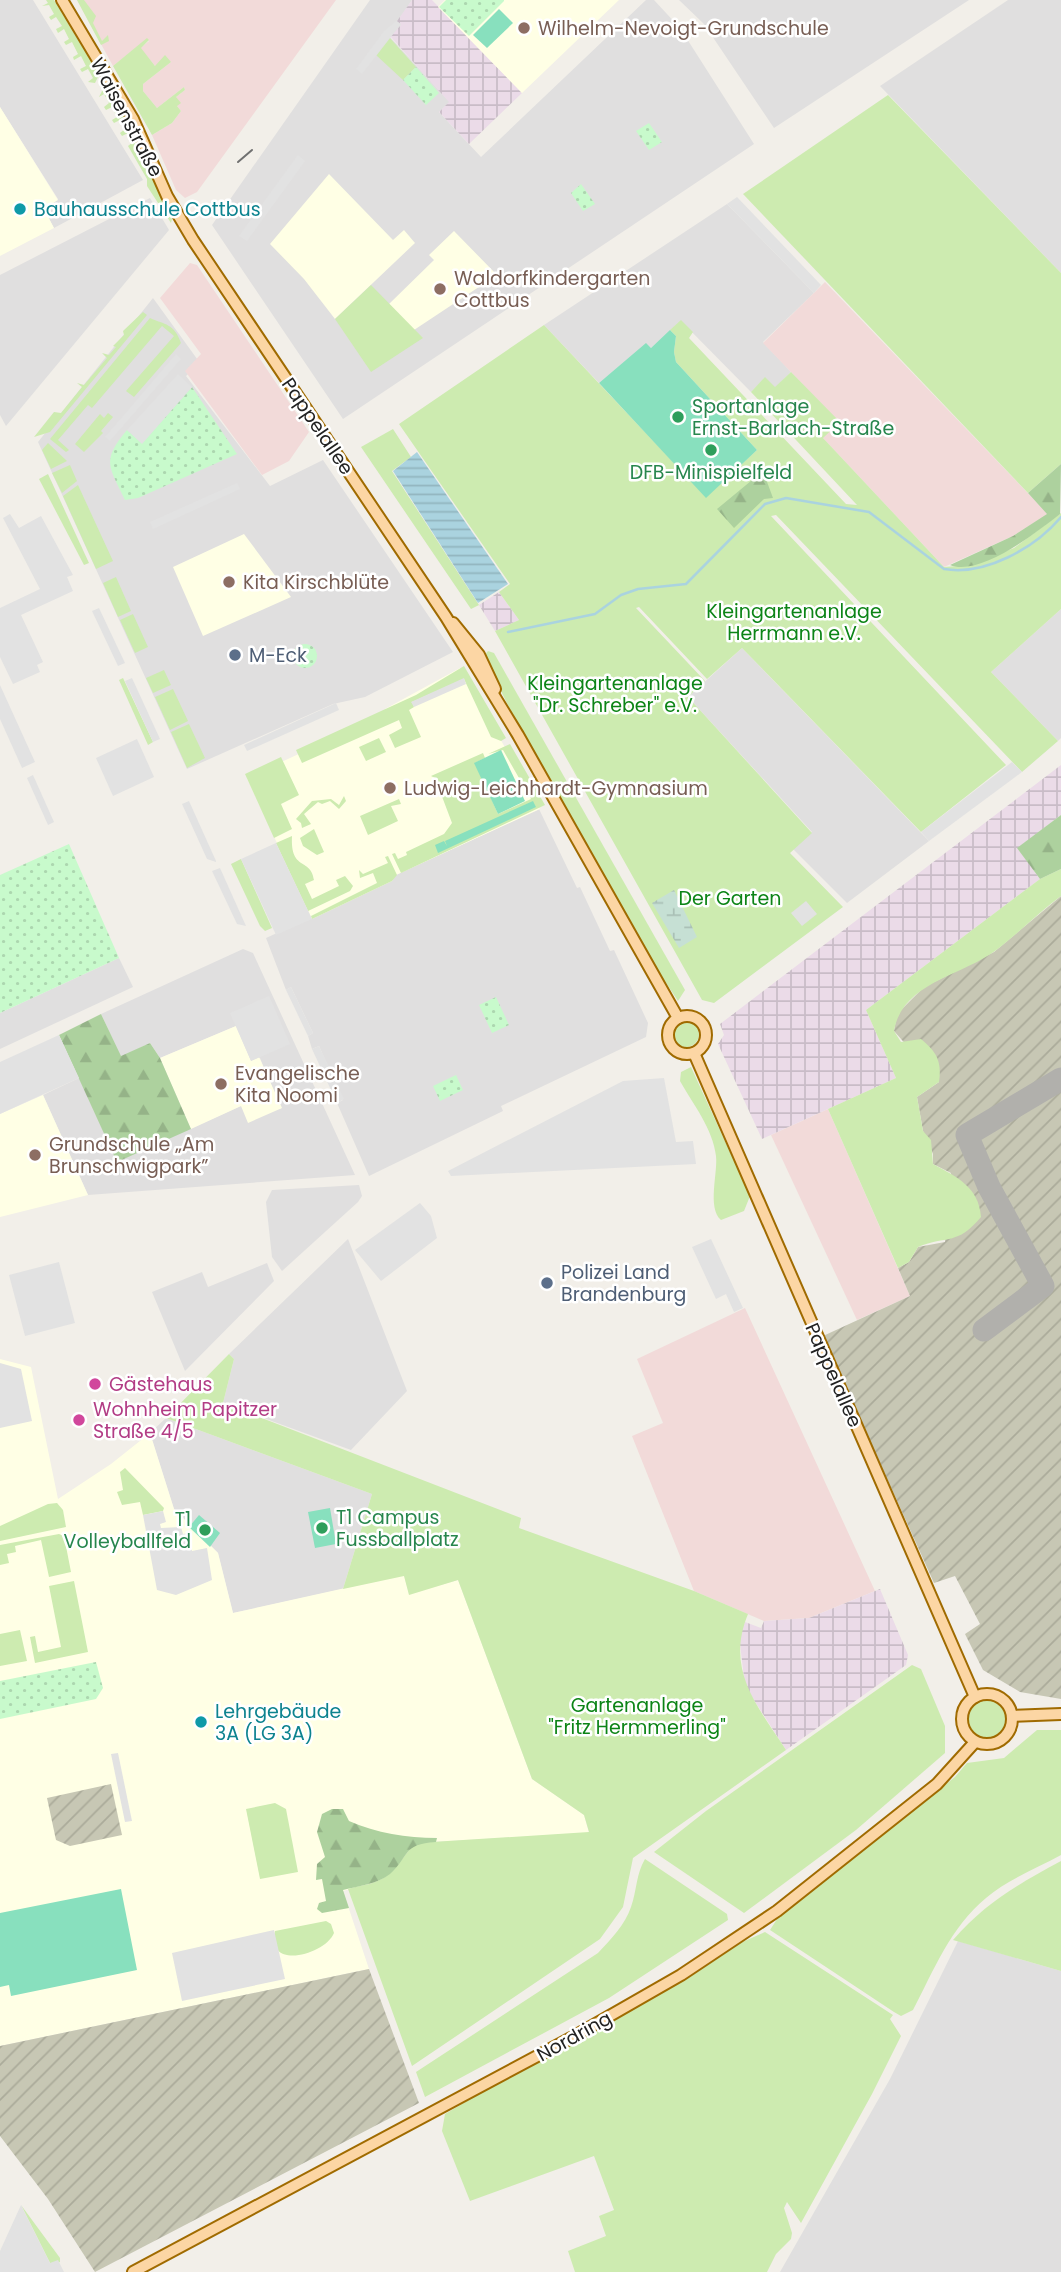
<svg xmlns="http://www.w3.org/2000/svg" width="1061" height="2272" font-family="Poppins,sans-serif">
  <defs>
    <pattern id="industrial-grid" width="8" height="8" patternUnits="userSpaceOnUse" patternTransform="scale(1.75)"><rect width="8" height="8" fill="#ebdbe8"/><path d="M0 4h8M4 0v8" fill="none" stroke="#c9bcc7"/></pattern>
    <pattern id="construction-furrows" width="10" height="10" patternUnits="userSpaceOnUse" patternTransform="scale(1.75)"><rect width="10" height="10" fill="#c7c7b4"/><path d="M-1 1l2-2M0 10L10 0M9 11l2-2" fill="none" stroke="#abab9a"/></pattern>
    <pattern id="forest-firs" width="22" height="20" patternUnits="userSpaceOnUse" patternTransform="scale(1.75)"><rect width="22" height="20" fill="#add19e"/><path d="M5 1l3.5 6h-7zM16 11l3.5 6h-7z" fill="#95b388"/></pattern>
    <pattern id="wetland-marsh" width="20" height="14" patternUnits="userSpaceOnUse" patternTransform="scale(1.75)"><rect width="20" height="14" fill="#c6e0d4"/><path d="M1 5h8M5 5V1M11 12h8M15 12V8" fill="none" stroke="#aac0b6"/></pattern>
    <pattern id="park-dots" width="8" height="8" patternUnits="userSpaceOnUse" patternTransform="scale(1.75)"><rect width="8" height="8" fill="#c8facc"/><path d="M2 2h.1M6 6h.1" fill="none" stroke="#acd6af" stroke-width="1.8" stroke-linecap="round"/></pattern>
    <pattern id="water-rules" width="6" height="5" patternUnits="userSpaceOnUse" patternTransform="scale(1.75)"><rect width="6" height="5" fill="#aad3df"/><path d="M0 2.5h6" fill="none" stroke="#92b5bf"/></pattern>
  </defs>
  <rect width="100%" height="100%" fill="#f2efe9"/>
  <g fill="#e0dfdf">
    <path d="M0,0H33L143,180L54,228L44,209L58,199L0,107Z"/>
    <path d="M370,0H412L398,21L402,24L390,37L450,102L439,112L481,157L646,0H654L680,28L754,144L343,419L212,225Z"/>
    <path d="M679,0H969L774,128L704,24Z"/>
    <path d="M1008,0H1061V273L880,86Z"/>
    <path d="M150,198L169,230L6,426L0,415V275Z"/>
    <path d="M727,204L814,293L763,342L791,372L775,388L765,378L751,392L681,321L651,348L646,344L599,383L544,325Z"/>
    <path d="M153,298L200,363L186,376L270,486L323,460L453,652L365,697L333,704L187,769L38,442Z"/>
    <path d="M1061,609V738L1058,741L991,672Z"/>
    <path d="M742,648L929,841L847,903L793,849L812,832L688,697Z"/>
    <path d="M539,809L577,888L580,887L610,951L614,950L648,1023L646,1037L501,1106L503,1111L369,1176L337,1103L343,1100L319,1046L312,1049L308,1036L313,1033L291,987L286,990L266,938L391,881L396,875Z"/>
    <path d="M243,949L253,953L355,1175L88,1195L43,1095L79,1078L117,1161L241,1106L281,1109L260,1058L251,1061L236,1026L160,1058L150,1043L121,1057L101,1014Z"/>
    <path d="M119,958L133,987L0,1049V1013Z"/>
    <path d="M359,1185L362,1196L358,1202L282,1271L272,1257L266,1202L272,1190Z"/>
    <path d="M348,1239L407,1391L351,1450L223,1403L234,1359L229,1354Z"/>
    <path d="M267,1263L274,1281L185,1371L152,1292L202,1272L208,1287Z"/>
    <path d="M166,1418L372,1494L343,1589L233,1613L218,1553L174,1509L150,1433Z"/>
    <path d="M958,1941L1061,1971V2272H780L890,2079Z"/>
  </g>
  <g fill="#f2dad9">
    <path d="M77,0H336L197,192L185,198L176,190L152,135L172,123L181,111L177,106L176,97L185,90L184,87L157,108L143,91V84L171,62L163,61L156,67L140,48L149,41L147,39L113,66Z"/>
    <path d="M190,263L197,265L309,432L289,461L262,475L185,371L201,354L160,298Z"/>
    <path d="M825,282L1048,514L1013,536L944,567L822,437L839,422L763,343Z"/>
    <path d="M828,1109L910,1296L857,1320L771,1135Z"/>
    <path d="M745,1308L875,1591L809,1618L764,1621L694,1591L632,1436L663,1423L637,1359Z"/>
  </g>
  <g fill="url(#industrial-grid)">
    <path d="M412,0H432L522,93L469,144L439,112L449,102L390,36L401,25L397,21Z"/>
    <path d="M499,592L519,620L495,631L479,605Z"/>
    <path d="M1061,765V815L1018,848L1040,879L866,1010L896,1078L762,1139L718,1044L724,1035L720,1024Z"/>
    <path d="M880,1589L908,1655L906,1665L786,1750L745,1686L739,1636L745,1622L761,1628L764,1621L809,1618Z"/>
  </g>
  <g fill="#ffffe5">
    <path d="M445,0H619L522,93L438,7Z"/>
    <path d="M0,107L58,200L44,209L54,228L0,256Z"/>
    <path d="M329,174L393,240L404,230L415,243L335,319L304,279L270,244Z"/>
    <path d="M454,231L497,275L414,330L389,304L434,260L429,255Z"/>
    <path d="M244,534L291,597L203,636L173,567Z"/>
    <path d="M460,668L540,809L396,875L392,881L312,919L247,778L387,713L385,709Z"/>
    <path d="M236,1026L251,1061L259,1057L282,1108L248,1123L241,1106L191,1129L160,1058Z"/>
    <path d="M43,1095L88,1195L0,1217V1114Z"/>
    <path d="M0,1359L31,1367L58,1499L111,1464L150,1433L174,1509L218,1553L233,1613L404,1575L409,1594L458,1580L532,1779L584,1815L589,1833L416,1843L379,1881L343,1891L369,1969L0,2046Z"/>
  </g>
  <g fill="url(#construction-furrows)">
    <path d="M1061,896V1699L1020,1692L983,1670L965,1634L980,1624L955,1576L934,1583L823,1336L910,1296L898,1268L909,1262L918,1247L945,1242L951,1173L933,1164V1154L923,1131L917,1097L939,1082L894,1031L897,1014L924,987L994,952Z"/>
    <path d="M111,1784L122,1835L70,1846L56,1840L47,1798Z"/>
    <path d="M369,1969L419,2103L95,2272L48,2199L0,2136V2046Z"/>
  </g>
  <g fill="#cdebb0">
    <path d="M46,0H54L99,75L95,83L88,82L93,78L88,69L82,72L80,69L86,66L81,56L74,60L73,57L78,54L72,42L66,45L64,42L69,39L64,29L58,33L56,29L62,26L56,17L51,20L49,17L54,14L49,5L42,6L48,3Z"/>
    <path d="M77,0H84L96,16L93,23L102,41L108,35L109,41L101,45Z"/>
    <path d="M389,37L416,67L403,80L376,55Z"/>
    <path d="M147,38L149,40L141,48L155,66L165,55L171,62L143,84V91L157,108L184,87L185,90L176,97L181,103L177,106L181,111L172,123L152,135L113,66Z"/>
    <path d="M103,89L108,90L127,121L172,219L171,223L147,186V179L128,146L133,142L128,133L122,136L120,133L125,129L120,120L114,123L112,120L117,117L112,107L106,110L104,107L109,103L104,94L99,97Z"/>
    <path d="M888,95L1061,273V464L1028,493L743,194Z"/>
    <path d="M371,285L423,338L371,372L335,319Z"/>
    <path d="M143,312L147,315L50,432L34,437L54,412L61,413L82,387L77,383L84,385L107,358L102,353L109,355L116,347L113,346L124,335L123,331Z"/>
    <path d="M150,318C165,325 174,323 181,343L134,397L126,391L174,336L162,326L92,408L88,405L58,440L69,450L66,452L50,439Z"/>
    <path d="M681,320L693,332L689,338L846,504L857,505L751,392L765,377L775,387L791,372L840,422L823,438L944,567L970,565L1014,548L1061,513V609L991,672L1058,741L1022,772L776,515L771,516L1006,765L921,832L742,648L707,679L639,607L636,608L705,681L688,697L812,833L790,853L843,907L714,1003L702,1000L495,631L519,620L499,592L510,584L399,424L544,325L706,497L757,450L676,362L674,352L676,336L670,330Z"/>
    <path d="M108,413L113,417L101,431L103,433L84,452L75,444L100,414L104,418Z"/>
    <path d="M393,429L411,457L392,471L479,605L471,609L361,447Z"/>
    <path d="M48,443L67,461L51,469L42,450Z"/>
    <path d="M70,465L77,481L62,493L52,473Z"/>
    <path d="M48,474L89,563L84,565L39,479Z"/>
    <path d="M78,485L113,561L96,569L63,496Z"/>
    <path d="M116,577L131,611L118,617L103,583Z"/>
    <path d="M133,614L148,647L135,653L120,620Z"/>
    <path d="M488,651L494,653L685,990L678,1001L649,957L521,732L484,656Z"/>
    <path d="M464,666L506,738L501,741L491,737L464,679L412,702L414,707L409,710L421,737L395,748L389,735L402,728L399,720L302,763L296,750L416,695Z"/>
    <path d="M164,670L171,685L153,693L146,678Z"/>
    <path d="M123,678L153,742L148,745L119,680Z"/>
    <path d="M173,689L188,721L170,730L155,697Z"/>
    <path d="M189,724L205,758L187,768L171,732Z"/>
    <path d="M379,738L386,752L366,761L359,747Z"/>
    <path d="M510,744L545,805L401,873L392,854L395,853L398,859L407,855L406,852L444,834L452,823L435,778L431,776L483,753L485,758L475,763L498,814L531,799L503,750L488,754Z"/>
    <path d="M281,757L299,795L281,804L292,829L274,838L245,774Z"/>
    <path d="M344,796L346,801L339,809L330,801L322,804L318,802L304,814L311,824L302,828L301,823L296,819L312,801L331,799L339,805Z"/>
    <path d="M399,799L401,804L391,806L398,821L368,835L360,816Z"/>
    <path d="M314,829L324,852L317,855L303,846L300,838Z"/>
    <path d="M292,836C290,872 311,857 314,880L305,884L312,899L339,886L336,880L345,876L353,886L350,891L308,911L276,843Z"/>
    <path d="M388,856L397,875L392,881L312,919L311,916L377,883L373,873L360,878L359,870L363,874L388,863L385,857Z"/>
    <path d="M241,859L272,928L265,931L260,926L231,864Z"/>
    <path d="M1061,869V896C1038,913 1018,934 995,951C961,976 902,983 894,1031L901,1042L921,1039C937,1052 942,1062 939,1082L917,1097L923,1131L931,1140L933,1164C957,1177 979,1187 981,1217C957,1246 947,1235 918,1247L909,1262L898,1268L828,1109L896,1078L866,1010L1040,879Z"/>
    <circle cx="686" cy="1034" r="13"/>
    <path d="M691,1067L750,1196L744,1211L721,1220C707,1208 718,1173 716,1156C713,1129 693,1104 680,1081L681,1072Z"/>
    <path d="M229,1354L234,1359L223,1403L521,1518L519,1528L694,1591L748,1614C725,1670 757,1705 786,1750L633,1858L623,1907L600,1939L412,2066L348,1889C362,1885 379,1884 390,1873C400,1864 406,1852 416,1843L589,1832L584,1815L532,1779L458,1580L409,1595L404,1576L343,1589L372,1494L166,1418Z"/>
    <path d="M125,1468L164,1508L163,1511L143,1515L140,1502L122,1505L117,1492L123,1490L120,1472Z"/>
    <path d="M57,1503L63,1510L66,1527L0,1541V1526L48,1504Z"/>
    <path d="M59,1534L64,1536L71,1572L49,1577L41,1540L15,1546L16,1552L7,1554L9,1563L0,1565V1545Z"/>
    <path d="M74,1581L88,1652L35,1663L30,1637L35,1636L38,1652L61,1647L49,1586Z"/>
    <path d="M20,1630L27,1661L0,1666V1634Z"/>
    <path d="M912,1665L921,1669L945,1726V1753L856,1830L744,1913L654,1852L706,1811Z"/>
    <circle cx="987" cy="1719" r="20"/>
    <path d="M1037,1730H1061V1855C1037,1868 1007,1880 986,1898C950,1928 934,1970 913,2010L901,2016L894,2012L770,1930L781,1913L955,1777L967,1763L1004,1758Z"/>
    <path d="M275,1803L286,1809L298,1872L260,1879L246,1809Z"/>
    <path d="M645,1859L727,1914L728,1920L609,1998L425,2097L416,2072L598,1953C611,1939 625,1925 631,1907C637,1890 636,1874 645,1859Z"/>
    <path d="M1061,1861V1971L953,1940C986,1902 1017,1885 1061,1861Z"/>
    <path d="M326,1921L331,1924L334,1933C325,1955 265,1971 275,1931Z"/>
    <path d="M765,1932L893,2015L890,2019L901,2036L872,2094L801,2223L787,2202L784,2208L792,2233L791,2239L776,2254L767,2272H575L568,2251L606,2236L599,2216L614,2210L594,2156L470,2201L442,2131L445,2114L722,1951Z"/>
    <path d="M21,2205L60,2258V2262L47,2268L50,2263Z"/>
  </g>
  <g fill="url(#forest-firs)">
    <path d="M1061,464L1060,514C1037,532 980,577 950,565L1013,536L1047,514L1028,493Z"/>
    <path d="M763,471L773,498L764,499L734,528L717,509Z"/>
    <path d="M1061,815V869L1040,879L1017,848Z"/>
    <path d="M101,1014L121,1056L150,1043L160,1058L191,1129L117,1162L59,1035Z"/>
    <path d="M332,1809H343L349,1821C377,1833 406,1838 437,1838L436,1842C402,1844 410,1856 390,1874C377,1884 359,1886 343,1890L349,1908L322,1913L317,1909L319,1903L326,1901L322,1879L316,1880L317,1864L325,1857L317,1832L322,1814Z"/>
  </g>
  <path fill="url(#wetland-marsh)" d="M674,890L697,937L679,948L652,903Z"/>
  <g fill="url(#park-dots)">
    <path d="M446,0H504V1L469,36L439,7Z"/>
    <path d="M416,67L439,93L426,105L403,80Z"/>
    <path d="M649,123L662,142L649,150L636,131Z"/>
    <path d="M581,184L595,204L583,211L571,193Z"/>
    <path d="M192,387L237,454L138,498L125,500C109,466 101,461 127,430L142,443Z"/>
    <circle cx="305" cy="656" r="12"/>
    <path d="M69,844L119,958L0,1013V875Z"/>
    <path d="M496,997L509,1025L492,1033L479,1005Z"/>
    <path d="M456,1075L463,1090L440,1101L433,1086Z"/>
    <path d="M96,1662L103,1688L96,1699L0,1719V1681Z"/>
  </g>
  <g fill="#88e0be">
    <path d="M499,9L513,23L487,48L473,35Z"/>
    <path d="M670,330L676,336L674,352L676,362L757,450L706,498L599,383L646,343L651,348Z"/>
    <path d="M501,750L525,801L498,814L474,763Z"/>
    <path d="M533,801L536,807L438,853L435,845L444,841L447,846L445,841Z"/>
    <path d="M330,1508L336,1544L315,1548L308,1512Z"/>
    <path d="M199,1515L220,1533L210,1547L189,1527Z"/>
    <path d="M121,1889L137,1970L11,1996L9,1985L0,1987V1913Z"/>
  </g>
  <g fill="#e2e2e2">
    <path d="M396,21L401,24L362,74L356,69L384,31Z"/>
    <path d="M298,155L305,161L247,241L239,236Z"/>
    <path d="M737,197L821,285L814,293L727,204Z"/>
    <path d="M176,354L181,359L110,441L105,437Z"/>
    <path d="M178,374L192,387L142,444L127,430Z"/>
    <path d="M237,483L240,489L153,529L150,522Z"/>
    <path d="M10,514L19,528L41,516L73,575L67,577L73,591L21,615L43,662L37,665L40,672L13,684L0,657V608L40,589L3,518Z"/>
    <path d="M99,608L125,663L118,666L92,611Z"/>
    <path d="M132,678L160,739L153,742L125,681Z"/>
    <path d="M464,678L466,684L414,707L411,702Z"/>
    <path d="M0,685L35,762L22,768L0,719Z"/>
    <path d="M336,703L339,710L247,751L244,745Z"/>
    <path d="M137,739L154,777L113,796L96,758Z"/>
    <path d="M1012,762L1022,772L929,841L921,832Z"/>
    <path d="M33,775L54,822L48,825L27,778Z"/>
    <path d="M189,801L216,861V862L207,859L182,804Z"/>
    <path d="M276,843L312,919L276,935L241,859Z"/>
    <path d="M220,868L246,926L237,924L212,871Z"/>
    <path d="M806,901L817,914L802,926L791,913Z"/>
    <path d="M291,987L313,1033L308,1036L286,990Z"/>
    <path d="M269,996L290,1044L251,1061L230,1013Z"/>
    <path d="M59,1035L79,1078L0,1114V1062Z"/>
    <path d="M319,1046L344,1099L337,1103L312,1049Z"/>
    <path d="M664,1078L676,1142L693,1141L696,1164L451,1176L448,1171L623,1081Z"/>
    <path d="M420,1203L431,1216L437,1238L381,1281L355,1250Z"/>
    <path d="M711,1239L743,1308L734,1312L726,1294L716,1299L692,1247Z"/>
    <path d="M59,1262L75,1323L25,1336L9,1275Z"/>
    <path d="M0,1363L21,1369L32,1421L0,1428Z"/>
    <path d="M163,1511L166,1522L160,1524L161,1528L181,1527L183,1534L189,1533L192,1551L207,1548L212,1580L176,1595L157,1590L143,1515Z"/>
    <path d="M118,1753L132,1821L125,1822L111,1754Z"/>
    <path d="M274,1930L285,1979L182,2001L172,1953Z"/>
    <path d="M21,2205L50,2263L58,2260L64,2272H0V2251Z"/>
  </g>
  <path fill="url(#water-rules)" d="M417,452L508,584L478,603L393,471Z"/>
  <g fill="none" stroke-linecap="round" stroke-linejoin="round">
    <path stroke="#aad3df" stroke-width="2.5" d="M508,632L595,614L621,595L638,589L686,584L765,504L786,498L869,512L944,569C985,576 1035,548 1061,517"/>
    <path stroke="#b1b0ac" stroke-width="23" d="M984,1330L1043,1286L989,1187L967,1135L1061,1079"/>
    <defs>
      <g id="major">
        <path d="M62,0L133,119L167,196L193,240L446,617L518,735L678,1018"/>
        <path d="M453,623L479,655L495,689"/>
        <circle cx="687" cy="1035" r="19"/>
        <path d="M694,1053L975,1697"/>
        <circle cx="987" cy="1719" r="25"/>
        <path d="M1012,1716L1061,1714"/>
        <path d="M133,2272L571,2038L681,1975L777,1911L937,1784L975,1742"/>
      </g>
    </defs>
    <use href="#major" stroke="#a06b00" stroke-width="14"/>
    <use href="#major" stroke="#fcd6a4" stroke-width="10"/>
    <path stroke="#707070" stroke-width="2" d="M238,162L252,150"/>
  </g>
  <g fill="#8d6e63" stroke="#fff" stroke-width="2.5">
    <circle cx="524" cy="28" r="7"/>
    <circle cx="440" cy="289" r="7"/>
    <circle cx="229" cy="582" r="7"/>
    <circle cx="390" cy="788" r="7"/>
    <circle cx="221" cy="1084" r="7"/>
    <circle cx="35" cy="1155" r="7"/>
  </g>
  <g fill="#0f9aa8" stroke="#fff" stroke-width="2.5">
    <circle cx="20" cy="209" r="7"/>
    <circle cx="201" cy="1722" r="7"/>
  </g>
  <g fill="#2e9e5b" stroke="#fff" stroke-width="2.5">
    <circle cx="678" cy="417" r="7"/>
    <circle cx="711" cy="450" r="7"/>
    <circle cx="322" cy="1528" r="7"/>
    <circle cx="205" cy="1530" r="7"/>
  </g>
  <g fill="#5c6f8a" stroke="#fff" stroke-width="2.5">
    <circle cx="235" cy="655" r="7"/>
    <circle cx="547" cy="1283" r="7"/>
  </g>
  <g fill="#d1479c" stroke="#fff" stroke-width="2.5">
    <circle cx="95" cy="1384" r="7"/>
    <circle cx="79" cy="1420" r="7"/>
  </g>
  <g text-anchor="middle" stroke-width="5" stroke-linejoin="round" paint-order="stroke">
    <g font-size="19" fill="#785e54" stroke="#fff" text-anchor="start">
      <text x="538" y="35">Wilhelm-Nevoigt-Grundschule</text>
      <text x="454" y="285">Waldorfkindergarten<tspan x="454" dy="22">Cottbus</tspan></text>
      <text x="243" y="589">Kita Kirschblüte</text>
      <text x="404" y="795">Ludwig-Leichhardt-Gymnasium</text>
      <text x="235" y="1080">Evangelische<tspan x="235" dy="22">Kita Noomi</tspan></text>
      <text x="49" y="1151">Grundschule „Am<tspan x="49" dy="22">Brunschwigpark”</tspan></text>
    </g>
    <g font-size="19" fill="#222" stroke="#fff">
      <text transform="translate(127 117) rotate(62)" y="7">Waisenstraße</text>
      <text transform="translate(318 426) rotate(56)" y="7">Pappelallee</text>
      <text transform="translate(834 1375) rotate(66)" y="7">Pappelallee</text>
      <text transform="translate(574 2036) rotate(-29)" y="7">Nordring</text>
    </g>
    <g font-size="19" fill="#0d838f" stroke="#fff" text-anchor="start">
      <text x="34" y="216">Bauhausschule Cottbus</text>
      <text x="215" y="1718">Lehrgebäude<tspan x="215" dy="22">3A (LG 3A)</tspan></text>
    </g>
    <g font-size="19" fill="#27864d" stroke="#fff" text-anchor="start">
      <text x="692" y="413">Sportanlage<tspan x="692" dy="22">Ernst-Barlach-Straße</tspan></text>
      <text x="711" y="479" text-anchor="middle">DFB-Minispielfeld</text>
      <text x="336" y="1524">T1 Campus<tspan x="336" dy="22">Fussballplatz</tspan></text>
      <text x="191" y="1526" text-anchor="end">T1<tspan x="191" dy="22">Volleyballfeld</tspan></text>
    </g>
    <g font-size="19" fill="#0c8416" stroke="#fff">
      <text x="794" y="618">Kleingartenanlage<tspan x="794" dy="22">Herrmann e.V.</tspan></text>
      <text x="615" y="690">Kleingartenanlage<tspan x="615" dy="22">"Dr. Schreber" e.V.</tspan></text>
      <text x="730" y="905">Der Garten</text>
      <text x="637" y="1712">Gartenanlage<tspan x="637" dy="22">"Fritz Hermmerling"</tspan></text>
    </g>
    <g font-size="19" fill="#4e5e75" stroke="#fff" text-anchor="start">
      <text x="249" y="662">M-Eck</text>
      <text x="561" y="1279">Polizei Land<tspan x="561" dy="22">Brandenburg</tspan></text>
    </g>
    <g font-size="19" fill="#b23c85" stroke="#fff" text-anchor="start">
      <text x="109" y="1391">Gästehaus</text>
      <text x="93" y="1416">Wohnheim Papitzer<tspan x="93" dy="22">Straße 4/5</tspan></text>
    </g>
  </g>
</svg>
